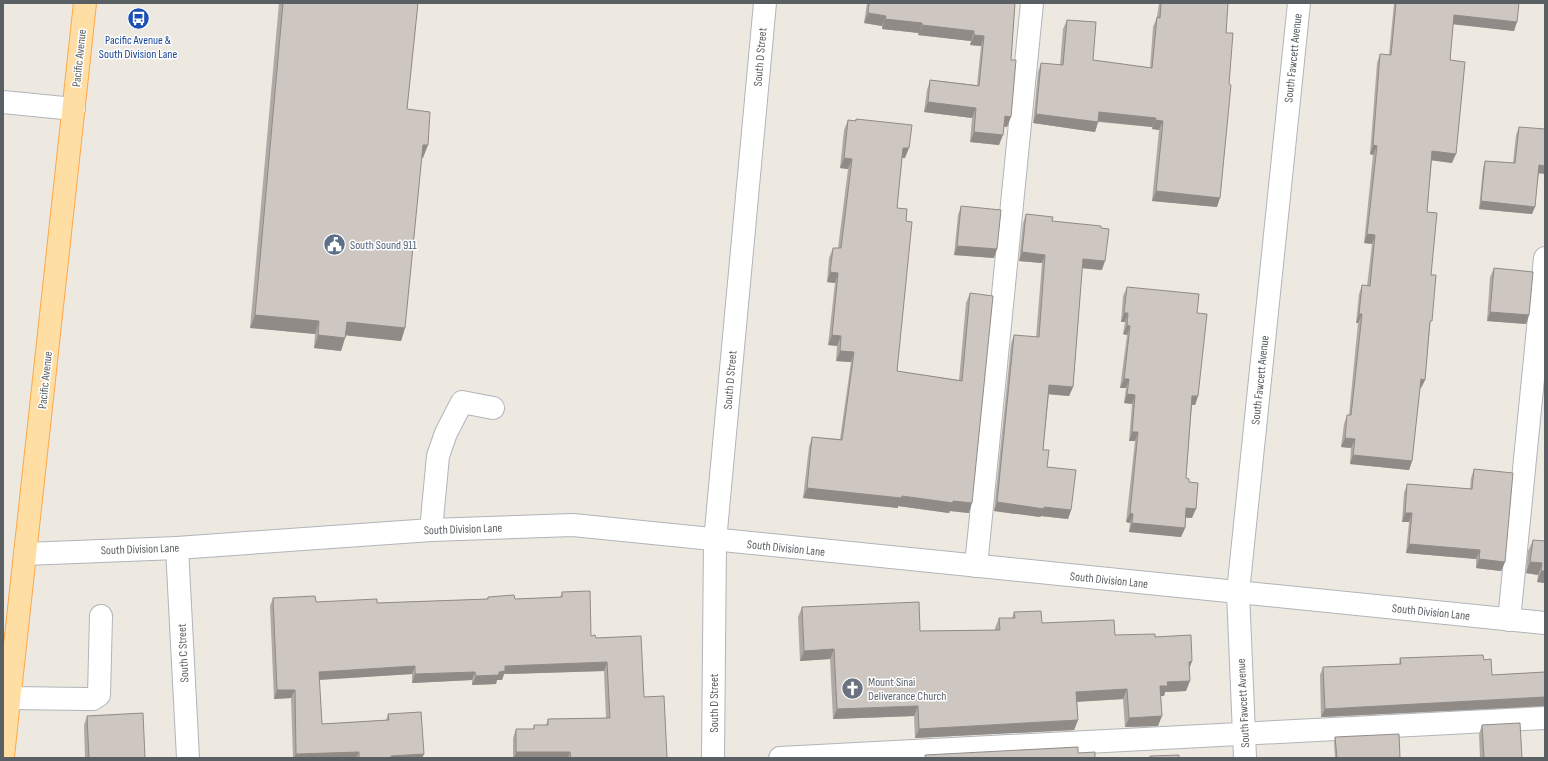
<svg xmlns="http://www.w3.org/2000/svg" width="1548" height="761" font-family="'Sofia Sans Condensed',sans-serif">
  <rect width="100%" height="100%" fill="#ede8e0"/>
  <g fill="none" stroke-linecap="round" stroke-linejoin="round">
    <defs>
      <g id="minor">
        <path d="M3,102L74,109"/>
        <path d="M431,530L438,456L446,433L462,402L493,408"/>
        <path d="M177,548L188,758"/>
        <path d="M25,554L177,548L431,530L573,525L1545,623"/>
        <path d="M976,566L1032,3"/>
        <path d="M1509,620L1545,258"/>
        <path d="M10,698L86,699H93L99,695L101,616"/>
        <path d="M713,758L715,541L765,3"/>
        <path d="M780,758L1545,718"/>
        <path d="M1245,758L1238,592L1299,3"/>
      </g>
      <path id="major" d="M3,756L85,3"/>
    </defs>
    <use href="#minor" stroke="#b1b5b9" stroke-width="24"/>
    <use href="#major" stroke="#fea748" stroke-width="24"/>
    <use href="#minor" stroke="#fff" stroke-width="22"/>
    <use href="#major" stroke="#ffdea3" stroke-width="22"/>
  </g>
  <g fill="#b0aaa6">
    <path d="M279,3H418L407,109L423,158H421L405,328L401,341L346,335L341,351L314,348L315,334L250,328Z"/>
    <path d="M867,3H1015L1011,60L1007,127H1004L999,145L970,142L972,118L924,112L927,90L930,80L977,85L981,46L970,45L971,41L918,35L919,33L882,29V26L864,23Z"/>
    <path d="M1159,3H1228L1227,15L1217,207L1152,201L1159,130L1152,129V127L1098,122L1095,132L1033,123L1038,72L1041,63L1060,65L1063,29L1067,20L1093,60L1150,68L1153,27L1157,17Z"/>
    <path d="M1394,3H1519L1514,31L1453,24L1450,60L1452,163L1432,160L1427,212L1431,275L1430,327L1425,380L1421,388H1420L1412,461L1409,470L1350,464L1351,448L1341,447L1344,424L1347,415H1349L1358,323H1356L1359,294L1362,285L1367,286L1372,244L1364,243L1373,155L1370,154L1377,63L1380,54L1389,55Z"/>
    <path d="M856,119L905,158H902L897,208L906,221L897,371L959,380L966,303L970,293L969,513L950,511L949,513L898,506V508L803,498L809,447L812,437L840,439L851,362L836,361L837,346L828,345L835,283L827,282L829,258L833,248H838L848,169L840,168L844,130L848,120L855,121Z"/>
    <path d="M1519,127L1539,173L1532,214L1479,209L1483,168L1485,161L1513,163L1516,135Z"/>
    <path d="M961,206L994,258L954,255L958,215Z"/>
    <path d="M1026,214L1052,221L1102,270L1082,268L1073,387L1069,396L1049,394L1043,450L1047,467L1071,510L1068,519L1041,516L1040,517L994,511L1011,344L1014,335L1036,337L1042,263L1019,261L1023,223Z"/>
    <path d="M1494,268L1529,315L1526,324L1487,321L1490,277Z"/>
    <path d="M1127,287L1197,313L1198,396L1195,405H1192L1186,478L1189,482L1192,518H1186L1185,528L1181,537L1129,532L1130,523L1126,522L1135,441H1129L1132,404L1124,403L1126,388H1120L1127,335L1123,334L1125,322H1121L1123,296Z"/>
    <path d="M1474,469L1505,562L1501,571L1476,568V559L1406,553L1409,522H1402L1404,493L1407,484L1470,489L1471,478Z"/>
    <path d="M1533,540L1545,541V583L1537,582L1538,575L1526,573L1528,551Z"/>
    <path d="M562,592L591,636L596,638L644,697L667,758H513V738L516,729H533L534,725H546L548,719L606,718L604,671L504,674L502,680H497L496,684L472,685V680L412,683V674L319,680L322,724L386,720L388,714L424,754L422,758H293L291,698L274,699L270,606L273,598L316,602L377,603L487,599L488,597L515,599L560,598Z"/>
    <path d="M802,607L920,631L995,630V628L999,618H1012L1014,612L1042,623L1115,635L1155,637L1192,661L1189,670L1186,691L1165,692L1164,696H1161L1158,726L1125,727L1123,699L1077,702L1078,720L1074,730L915,738L914,716L833,719L830,659L800,661L798,617Z"/>
    <path d="M1400,658L1484,660L1492,675L1545,672V706L1321,717L1320,675L1323,667L1399,664Z"/>
    <path d="M87,716L145,758H85L84,725Z"/>
    <path d="M1482,725L1522,758H1480L1479,734Z"/>
    <path d="M1335,737L1400,758H1335L1334,742Z"/>
  </g>
  <g fill="#908b87">
    <path d="M868,13L886,16L882,26L864,23Z"/>
    <path d="M1454,15L1517,22L1514,31L1451,24Z"/>
    <path d="M885,19L922,23L919,33L882,29Z"/>
    <path d="M922,25L974,31L971,41L918,35Z"/>
    <path d="M974,35L984,36L981,46L970,45Z"/>
    <path d="M928,102L976,108L972,118L924,112Z"/>
    <path d="M1099,112L1156,118L1152,127L1096,121Z"/>
    <path d="M1036,114L1098,122L1095,132L1033,123Z"/>
    <path d="M1005,116L1011,117L1007,127L1001,126Z"/>
    <path d="M1155,120L1163,121L1159,130L1152,129Z"/>
    <path d="M974,132L1003,135L999,145L970,142Z"/>
    <path d="M423,145H428L423,158L418,157Z"/>
    <path d="M1373,145L1377,146L1373,155L1370,154Z"/>
    <path d="M903,148H909L905,158H900Z"/>
    <path d="M1432,151L1456,154L1452,163L1429,160Z"/>
    <path d="M844,158L852,159L848,169L840,168Z"/>
    <path d="M1539,165L1545,166V174L1536,173Z"/>
    <path d="M1156,191L1220,198L1217,207L1152,201Z"/>
    <path d="M1481,201L1535,207L1532,214L1479,209Z"/>
    <path d="M1367,234L1375,235L1372,244L1364,243Z"/>
    <path d="M957,246L997,249L994,258L954,255Z"/>
    <path d="M1022,252L1045,255L1042,263L1019,261Z"/>
    <path d="M1083,259L1105,261L1102,270L1080,268Z"/>
    <path d="M830,272L838,273L835,283L827,282Z"/>
    <path d="M1490,312L1529,315L1526,324L1487,321Z"/>
    <path d="M1124,313H1128L1125,322H1121Z"/>
    <path d="M1359,314H1362L1358,323H1356Z"/>
    <path d="M255,315L319,321L315,334L250,328Z"/>
    <path d="M347,322L405,328L401,341L342,335Z"/>
    <path d="M1127,325L1130,326L1127,335L1123,334Z"/>
    <path d="M318,335L345,338L341,351L314,348Z"/>
    <path d="M832,335L841,336L837,346L828,345Z"/>
    <path d="M840,351L854,352L851,362L836,361Z"/>
    <path d="M1124,379H1129L1126,388H1120Z"/>
    <path d="M1421,379L1425,380L1421,388H1418Z"/>
    <path d="M1049,385L1073,387L1069,396L1046,394Z"/>
    <path d="M1127,394L1135,395L1132,404L1124,403Z"/>
    <path d="M1192,396H1198L1195,405H1189Z"/>
    <path d="M1132,432H1138L1135,441H1129Z"/>
    <path d="M1345,438L1355,439L1351,448L1341,447Z"/>
    <path d="M1353,455L1412,461L1409,470L1350,464Z"/>
    <path d="M807,488L902,496L972,503L969,513L950,511L949,513L898,506V508L803,498Z"/>
    <path d="M997,502L1071,510L1068,519L1041,516L1040,517L994,511Z"/>
    <path d="M1186,508L1196,509L1192,518L1183,517Z"/>
    <path d="M1130,513L1133,514L1130,523L1126,522Z"/>
    <path d="M1405,513H1412L1409,522H1402Z"/>
    <path d="M1132,523L1185,528L1181,537L1129,532Z"/>
    <path d="M1409,544L1480,550L1476,559L1406,553Z"/>
    <path d="M1479,559L1505,562L1501,571L1476,568Z"/>
    <path d="M1530,562L1542,563L1538,575L1526,573Z"/>
    <path d="M1541,571H1545V583L1537,582Z"/>
    <path d="M834,649L830,659L800,661L804,651Z"/>
    <path d="M1192,661L1188,671L1189,662Z"/>
    <path d="M607,662L604,671L504,674L502,680H497L496,684L472,685L476,676L499,672L505,666Z"/>
    <path d="M415,666L412,674L316,680L319,672Z"/>
    <path d="M475,672L472,680L412,683L415,674Z"/>
    <path d="M1190,681L1186,691L1165,692L1164,696H1157L1160,686L1167,682Z"/>
    <path d="M1127,689L1123,699L1072,702L1076,692Z"/>
    <path d="M277,690H295L291,698L274,699Z"/>
    <path d="M1545,697V704L1544,706L1321,717L1325,709Z"/>
    <path d="M918,706L914,716L833,719L837,709Z"/>
    <path d="M1162,716L1158,726L1125,727L1129,718Z"/>
    <path d="M1078,720L1074,730L915,738L919,729Z"/>
    <path d="M359,752L356,758H294L296,754Z"/>
    <path d="M516,752H570L568,758H514Z"/>
    <path d="M424,754L422,758H391V756Z"/>
  </g>
  <g fill="#cdc6c1" stroke="#908b87">
    <path d="M283,3H418L407,109L430,112L428,145H423L405,328L347,322L345,338L318,335L319,321L255,315Z"/>
    <path d="M869,3H1015L1011,60H1016L1011,117L1005,116L1003,135L974,132L976,108L928,102L930,80L979,86L984,36L974,35V31L922,25V23L885,19L886,16L868,13Z"/>
    <path d="M1161,3H1228L1226,33H1233L1229,84L1231,85L1220,198L1156,191L1163,121L1155,120L1156,118L1099,112L1098,122L1036,114L1041,63L1063,65L1067,20L1096,22L1093,60L1152,68L1157,17L1160,18Z"/>
    <path d="M1396,3H1519L1517,22L1454,15L1450,60L1465,62L1456,154L1432,151L1427,212L1437,213L1431,275H1436L1432,321H1430L1425,380L1421,379L1412,461L1353,455L1355,439L1345,438L1347,415H1351L1362,314H1359L1362,285L1370,286L1375,235L1367,234L1377,146L1373,145L1380,54L1391,55Z"/>
    <path d="M856,119L912,125L909,148H903L897,208L907,209L906,221L912,222L897,371L962,381L970,293L993,296L972,503L953,501V503L902,496L901,498L807,488L812,437L842,440L854,352L840,351L841,336L832,335L838,273L830,272L833,248H841L852,159L844,158L848,120L856,121Z"/>
    <path d="M1519,127L1545,129V166L1539,165L1535,207L1481,201L1485,161L1515,163Z"/>
    <path d="M961,206L1001,210L997,249L957,246Z"/>
    <path d="M1026,214L1053,217L1052,221L1101,226V228L1109,229L1105,261L1083,259L1073,387L1049,385L1043,450H1049L1047,467L1076,470L1071,510L1044,507V509L997,502L1014,335L1039,337L1045,255L1022,252Z"/>
    <path d="M1494,268L1533,272L1529,315L1490,312Z"/>
    <path d="M1127,287L1199,294L1197,313L1207,314L1198,396H1192L1186,478L1189,479V482L1198,483L1196,509L1186,508L1185,528L1132,523L1133,514L1130,513L1138,432H1132L1135,395L1127,394L1129,379H1124L1130,326L1127,325L1128,313H1124Z"/>
    <path d="M1474,469L1513,473L1505,562L1479,559L1480,550L1409,544L1412,513H1405L1407,484L1472,489Z"/>
    <path d="M1533,540L1545,541V571H1541L1542,563L1530,562Z"/>
    <path d="M590,591L591,636L595,635L596,638L641,636L644,697L664,696L667,758H571L570,752H516V729H534V725H548V719L610,718L607,662L505,666V671L499,672V675L476,676L475,672L415,674V666L319,672L322,724L389,720L388,714L421,712L424,754L391,756V758H359V752L296,754L295,690H277L273,598L315,596L316,602L377,599V603L488,599V597L514,595L515,599L562,597V592Z"/>
    <path d="M919,602L920,631L1000,630L999,618H1015L1014,612L1041,611L1042,623L1114,620L1115,635L1155,634V637L1191,635L1192,661L1189,662L1190,681L1167,682L1168,686H1160L1162,716L1129,718L1127,689L1076,692L1078,720L919,729L918,706L837,709L834,649L804,651L802,607Z"/>
    <path d="M1483,655L1484,660L1491,659L1492,675L1545,672V697L1325,709L1323,667L1401,664L1400,658Z"/>
    <path d="M143,713L145,758H89L87,716Z"/>
    <path d="M1520,723L1522,758H1484L1482,725Z"/>
    <path d="M1399,734L1400,758H1337L1335,737Z"/>
    <path d="M1078,747V753L1095,752V758H925V755Z"/>
    <path d="M1179,755V758H1150V756Z"/>
  </g>
  <defs>
    <symbol id="bus-disc" viewBox="-11 -11 22 22"><circle r="9.5" fill="#1a4fb4" stroke="#fff"/><path d="M-5-6H5V4H4V6H2V4H-2V6H-4V4H-5ZM-3.5-4V0h7V-4ZM-3.5 1.2v1.5H-2V1.2ZM2 1.2v1.5H3.5V1.2Z" fill="#fff"/></symbol>
    <symbol id="civic-disc" viewBox="-11 -11 22 22"><circle r="9.5" fill="#5c6f8a" stroke="#fff"/><path d="M-.6-6.5H3V-4.5H.6V-3L4-1V1h2V6H-6V1h2V-1L-.6-3ZM-1.2 2.5V6h2.4V2.5Z" fill="#fff"/></symbol>
    <symbol id="church-disc" viewBox="-11 -11 22 22"><circle r="9.5" fill="#6b7280" stroke="#fff"/><path d="M-1.2-6h2.4v3.5h3.3v2.4h-3.3V6h-2.4V-.1h-3.3v-2.4h3.3Z" fill="#fff"/></symbol>
  </defs>
  <g fill-rule="evenodd">
    <use href="#bus-disc" x="126" y="6" width="25" height="25"/>
    <use href="#civic-disc" x="322" y="232" width="25" height="25"/>
    <use href="#church-disc" x="840" y="676" width="25" height="25"/>
  </g>
  <g text-anchor="middle" stroke-width="3" stroke-linejoin="round" paint-order="stroke">
    <g font-size="12" fill="#164399" stroke="#fff">
      <text x="138" y="44">Pacific Avenue &amp;<tspan x="138" dy="14">South Division Lane</tspan></text>
    </g>
    <g font-size="12" fill="#595f62" stroke="#fff">
      <text transform="translate(760 57) rotate(-85)" y="4">South D Street</text>
      <text transform="translate(79 58) rotate(-84)" y="4">Pacific Avenue</text>
      <text transform="translate(1293 58) rotate(-84)" y="4">South Fawcett Avenue</text>
      <text transform="translate(45 380) rotate(-84)" y="4">Pacific Avenue</text>
      <text transform="translate(730 380) rotate(-85)" y="4">South D Street</text>
      <text transform="translate(1260 380) rotate(-84)" y="4">South Fawcett Avenue</text>
      <text transform="translate(463 529) rotate(-2)" y="4">South Division Lane</text>
      <text transform="translate(786 548) rotate(6)" y="4">South Division Lane</text>
      <text transform="translate(140 549) rotate(-2)" y="4">South Division Lane</text>
      <text transform="translate(1109 580) rotate(6)" y="4">South Division Lane</text>
      <text transform="translate(1431 612) rotate(6)" y="4">South Division Lane</text>
      <text transform="translate(183 653) rotate(-93)" y="4">South C Street</text>
      <text transform="translate(714 703) rotate(-90)" y="4">South D Street</text>
      <text transform="translate(1243 703) rotate(-93)" y="4">South Fawcett Avenue</text>
    </g>
    <g font-size="12" fill="#4e5e75" stroke="#fff" text-anchor="start">
      <text x="350" y="249">South Sound 911</text>
    </g>
    <g font-size="12" fill="#5b616d" stroke="#fff" text-anchor="start">
      <text x="868" y="686">Mount Sinai<tspan x="868" dy="14">Deliverance Church</tspan></text>
    </g>
  </g>
  <rect width="1548" height="761" fill="none" stroke="#595f62" stroke-width="8"/>
</svg>
